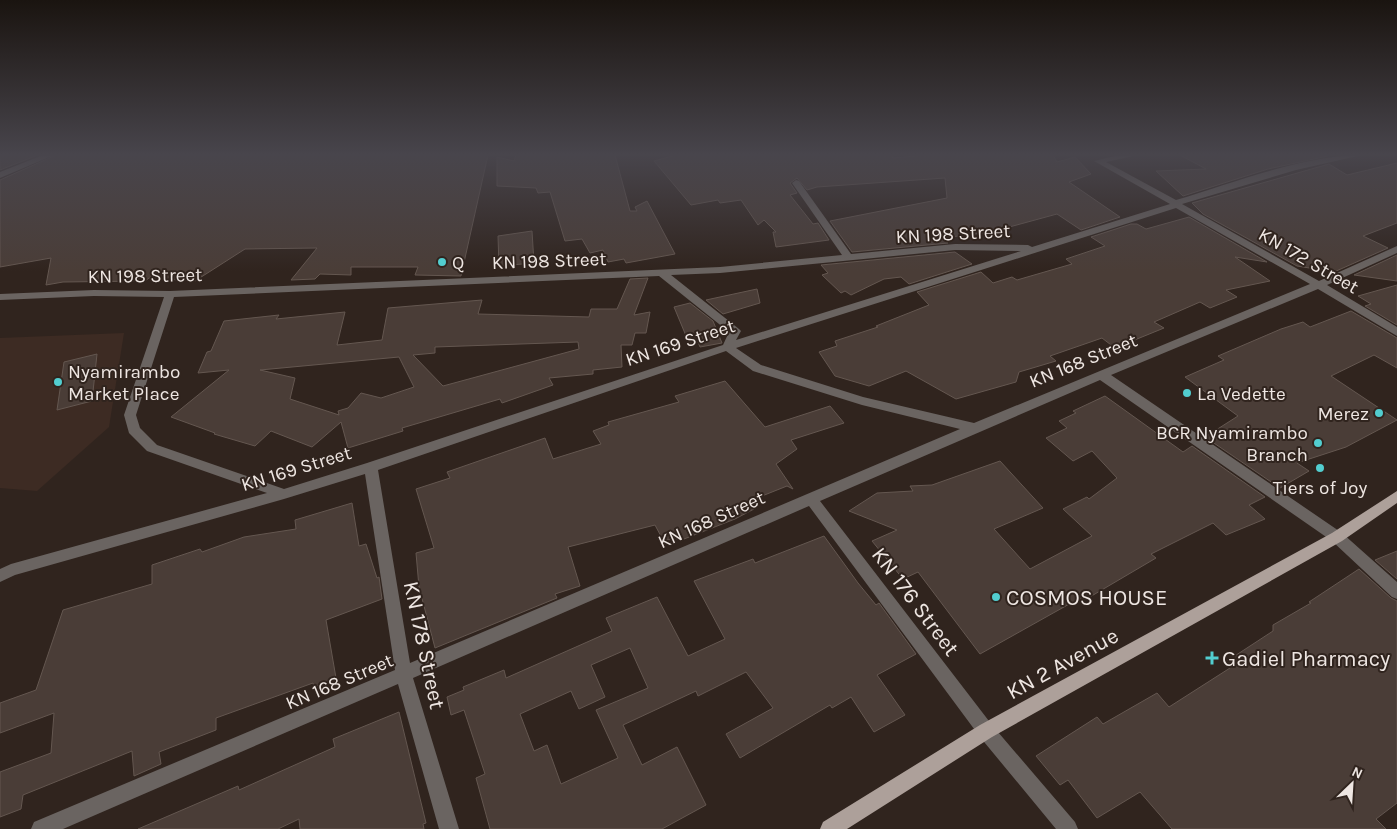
<svg xmlns="http://www.w3.org/2000/svg" width="1397" height="829" font-family="Karla,sans-serif">
  <rect width="100%" height="100%" fill="#30241e"/>
  <path fill="#3d2b23" d="M124,333L109,427L37,491L0,488V338Z"/>
  <g fill="#4a3d37" stroke="#645750" fill-rule="evenodd">
    <path d="M0,155H38L0,170Z"/>
    <path d="M56,155H488L461,276L415,275L418,267H351V275L320,274L315,279L291,280L317,248L245,249L195,281L149,278L145,281L63,282L46,285L51,258L0,267V180Z"/>
    <path d="M516,155H615L630,211H637L635,207L647,201L675,254L626,263L624,259L608,262L603,250L590,253L582,239L565,241L550,192L538,193L536,188L497,186V157L514,161Z"/>
    <path d="M676,155H891L893,158L925,155H1053L1057,162L1075,157L1091,174L1069,182L1120,217L1081,230L1057,214L991,232L942,238L948,243L852,252L830,221L947,198L945,178L817,187L807,190L797,178L790,183L797,193L790,195L813,224L818,223L829,240L776,247L773,232H776L764,220L758,225L741,200L720,203L718,200L691,205L654,161Z"/>
    <path d="M1180,155H1328V156L1268,169L1183,196L1156,171L1206,169Z"/>
    <path d="M1397,163V223L1363,236L1388,248L1334,272L1297,266L1203,214L1192,203L1329,164L1347,175Z"/>
    <path d="M1189,217L1267,262L1235,257L1270,281L1226,290L1237,297L1210,308L1200,302L1154,322L1164,328L1115,348L1102,338L1050,356L1056,361L1019,372L1016,382L956,399L906,371L869,386L835,376L819,352L837,346L835,341L878,327L876,326L929,305L917,292L981,272L993,283L1012,277L1017,280L1072,264L1066,259L1105,246L1091,237L1131,224H1137L1146,229Z"/>
    <path d="M532,231L534,263L499,266L498,236Z"/>
    <path d="M955,252L972,264L909,284L901,277L884,279L851,295L845,291L841,293L822,275L828,273L821,265Z"/>
    <path d="M1397,255V281L1354,275Z"/>
    <path d="M648,278L634,315L650,312L646,333H635L632,345H621L622,367L593,370V374L549,378L553,385L502,403L500,399L402,428L403,431L348,448L341,422L312,447L271,431L255,446L214,434L215,433L171,417L229,370L198,373L207,352L211,351L224,321L279,315L276,319L345,312L337,345L382,340L388,308L482,300L478,314L589,317L591,309H617L630,279ZM578,342L579,349L443,386L413,355L435,353V347ZM399,357L414,387L381,398L361,393L348,408L338,411L339,415L290,399L295,378L260,370Z"/>
    <path d="M1397,285V325L1365,306L1371,304L1358,296Z"/>
    <path d="M757,289L760,303L723,314L706,300Z"/>
    <path d="M690,303L713,321L722,343L700,347L698,342L689,343L674,307Z"/>
    <path d="M1351,311L1397,338V368L1374,355L1331,376L1397,420L1346,447L1297,463L1309,471L1280,488L1205,437L1238,416L1185,377L1224,360L1218,356L1281,329L1303,322L1310,327Z"/>
    <path d="M97,354L92,401L57,410L64,362Z"/>
    <path d="M725,381L765,427L830,406L844,423L791,440L797,449L776,464L793,489L787,486L752,500L754,509L735,519L684,539L663,540L655,525L568,547L580,586L555,594L557,598L435,648L419,587L416,553L434,548L416,489L450,478L447,472L545,438L553,459L601,444L593,431L609,425L608,422L679,402L675,396Z"/>
    <path d="M1105,396L1183,452L1192,446L1265,497L1249,505L1265,519L1226,535L1213,523L1151,554L1156,558L1083,601L1080,598L980,654L918,572L903,579L872,541L897,530L849,511L877,493L913,491L910,486L932,485L1000,461L1043,508L994,529L1030,569L1092,536L1063,509L1087,497L1089,499L1117,478L1092,451L1073,461L1046,438L1067,428L1059,421L1076,413L1073,411Z"/>
    <path d="M352,503L359,546L366,544L377,578L379,577L382,599L326,620L336,678L314,687L313,683L216,718V730L159,752L161,764L134,776L132,751L23,795L21,809L0,817V772L51,753L54,713L0,733V703L36,690L63,610L152,584V565L200,549L202,552L244,537L296,529L295,520Z"/>
    <path d="M824,536L858,583L876,605L879,603L916,654L877,675L905,715L874,732L851,697L832,708L830,705L740,758L726,734L773,708L746,672L698,696L696,691L623,725L642,765L677,747L706,805L662,829H490L476,778L485,774L464,710L451,715L447,697L464,690L463,687L504,670L506,678L612,631L606,618L657,597L688,656L725,639L694,581L753,559L755,563ZM630,648L648,688L596,710L618,758L561,784L547,745L534,751L520,714L571,691L579,709L605,697L591,665Z"/>
    <path d="M1397,551V579L1375,560Z"/>
    <path d="M1359,569L1391,598L1397,601V803L1376,819L1386,829H1172L1140,792L1097,818L1068,780L1060,785L1036,756L1097,717L1103,724L1157,693L1169,707L1230,668L1224,663L1273,631V625L1311,603L1309,602Z"/>
    <path d="M399,712L426,823L423,824L424,829H300L299,819L278,829H138L238,786L239,790L335,747L333,739Z"/>
  </g>
  <g fill="none" stroke-linecap="round" stroke-linejoin="round">
    <g fill="#6a6461" fill-rule="evenodd">
      <path d="M43,155H54L0,178V172Z"/>
      <path d="M1119,155H1138L1106,162L1176,200C1233,183 1304,155 1362,155L1296,170L1182,204L1319,281L1397,246V253L1327,285L1397,327V336L1318,289L1111,375L1342,533L1397,582V599L1392,597L1332,541L1100,380L820,501L992,725L1075,822L1078,829H1056L980,737L809,506L413,678L459,829H439L398,684L63,829H31L34,822L395,670L365,474L284,499L15,575L0,582V569L11,564L267,493L147,451L129,433L124,415L164,297L94,296L0,300V294L94,290L170,291L720,267L842,255L792,183L796,180L799,181L851,254L955,244L1028,245L1032,247L1170,204L1094,161ZM1176,208L1310,284L974,423L863,397L761,365L736,348ZM955,250L1021,251L736,340L741,331L739,329L671,275L720,273ZM659,276L729,332L723,345L367,463L284,489L157,445L140,428L136,415L174,297ZM726,351L753,371L862,405L960,429L410,663L378,470Z"/>
    </g>
    <path fill="#ada09a" fill-rule="evenodd" d="M1397,491V503L1342,541L992,737L847,829H820L823,822L980,725L1332,533Z"/>
  </g>
  <linearGradient id="sky" x2="0" y2="1"><stop stop-color="#1a1410"/><stop offset="0.57" stop-color="#48454c"/><stop offset="1" stop-color="#48454c" stop-opacity="0"/></linearGradient>
  <rect width="1397" height="271" fill="url(#sky)"/>
  <g fill="#52cdcf" stroke="#30241e" stroke-width="2">
    <circle cx="442" cy="262" r="5"/>
    <circle cx="58" cy="382" r="5"/>
    <circle cx="1187" cy="393" r="5"/>
    <circle cx="1379" cy="413" r="5"/>
    <circle cx="1318" cy="443" r="5"/>
    <circle cx="1320" cy="468" r="5"/>
    <circle cx="996" cy="597" r="5"/>
    <path d="M1209.5 650.5h5v5h5v5h-5v5h-5v-5h-5v-5h5z"/>
  </g>
  <g text-anchor="middle" stroke-width="4" stroke-linejoin="round" paint-order="stroke">
    <g font-size="19" fill="#eee6e2" stroke="#30241e">
      <text transform="translate(953 233) rotate(-3)" y="7">KN 198 Street</text>
      <text transform="translate(549 260) rotate(-2)" y="7">KN 198 Street</text>
      <text transform="translate(1309 260) rotate(30)" y="7">KN 172 Street</text>
      <text transform="translate(145 275) rotate(-1)" y="7">KN 198 Street</text>
      <text transform="translate(680 342) rotate(-18)" y="7">KN 169 Street</text>
      <text transform="translate(1083 360) rotate(-22)" y="7">KN 168 Street</text>
      <text transform="translate(296 468) rotate(-17)" y="7">KN 169 Street</text>
      <text transform="translate(711 519) rotate(-24)" y="7">KN 168 Street</text>
      <text transform="translate(339 681) rotate(-23)" y="7">KN 168 Street</text>
    </g>
    <g font-size="19" fill="#eee6e2" stroke="#30241e" text-anchor="start">
      <text x="452" y="269">Q</text>
      <text x="68" y="378">Nyamirambo<tspan x="68" dy="22">Market Place</tspan></text>
      <text x="1197" y="400">La Vedette</text>
      <text x="1369" y="420" text-anchor="end">Merez</text>
      <text x="1308" y="439" text-anchor="end">BCR Nyamirambo<tspan x="1308" dy="22">Branch</tspan></text>
      <text x="1320" y="494" text-anchor="middle">Tiers of Joy</text>
    </g>
    <g font-size="22" fill="#eee6e2" stroke="#30241e" text-anchor="start">
      <text x="1006" y="605">COSMOS HOUSE</text>
      <text x="1222" y="666">Gadiel Pharmacy</text>
    </g>
    <g font-size="22" fill="#eee6e2" stroke="#30241e">
      <text transform="translate(916 601) rotate(53)" y="8">KN 176 Street</text>
      <text transform="translate(425 645) rotate(78)" y="8">KN 178 Street</text>
      <text transform="translate(1062 663) rotate(-29)" y="8">KN 2 Avenue</text>
    </g>
  </g>
  <g transform="translate(1352 784) rotate(25)" stroke="#30241e" stroke-width="4" paint-order="stroke">
  <path d="M0-4L9 19L0 12L-9 19Z" fill="#eee6e2"/>
  <text y="-8" font-size="14" font-weight="bold" text-anchor="middle" fill="#eee6e2">N</text>
  </g>
</svg>
